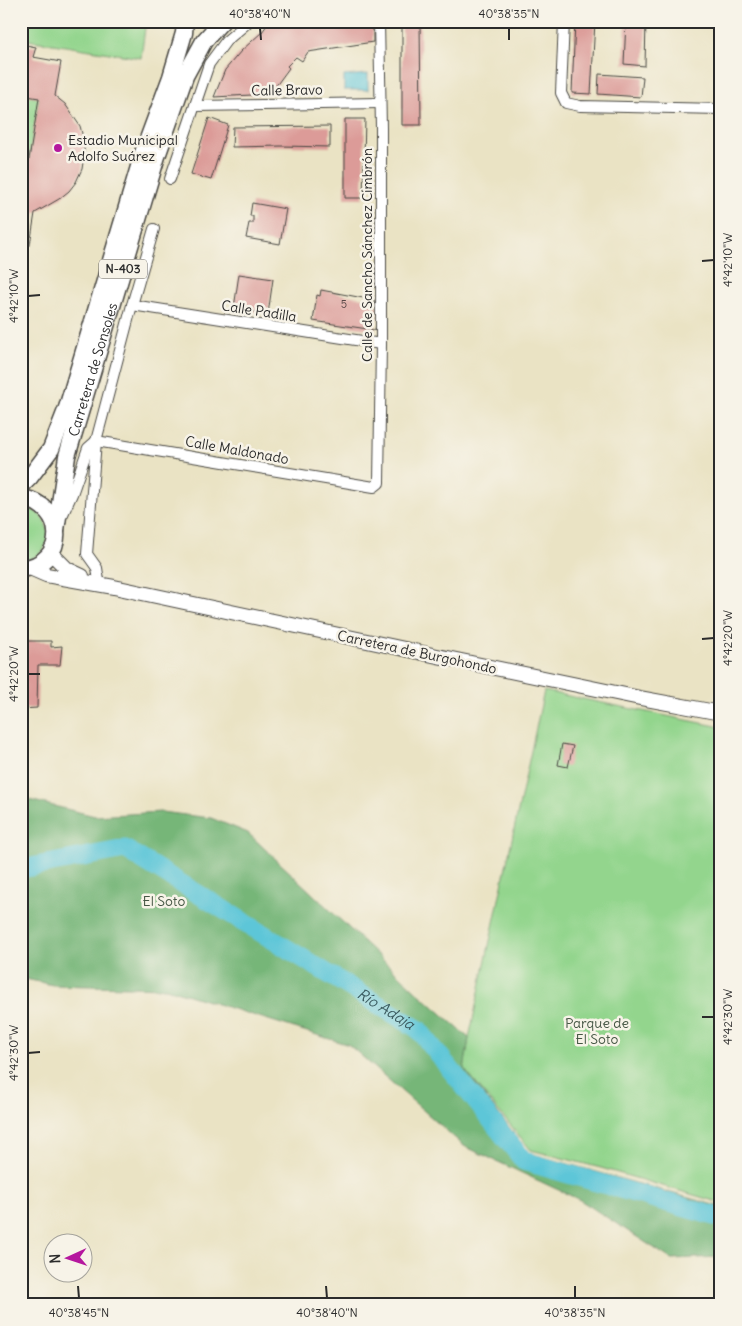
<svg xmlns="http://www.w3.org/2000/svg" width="742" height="1326" font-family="Delius,sans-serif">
  <rect width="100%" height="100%" fill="#f7f3e8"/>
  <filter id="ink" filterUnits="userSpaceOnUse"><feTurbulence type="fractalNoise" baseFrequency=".02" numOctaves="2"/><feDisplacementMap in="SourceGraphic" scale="10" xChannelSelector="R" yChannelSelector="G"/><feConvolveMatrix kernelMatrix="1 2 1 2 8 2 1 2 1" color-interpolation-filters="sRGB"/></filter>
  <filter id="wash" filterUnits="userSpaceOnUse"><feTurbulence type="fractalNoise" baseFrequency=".0096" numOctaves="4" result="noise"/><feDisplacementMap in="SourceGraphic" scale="20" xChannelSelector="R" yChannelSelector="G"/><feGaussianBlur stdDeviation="1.12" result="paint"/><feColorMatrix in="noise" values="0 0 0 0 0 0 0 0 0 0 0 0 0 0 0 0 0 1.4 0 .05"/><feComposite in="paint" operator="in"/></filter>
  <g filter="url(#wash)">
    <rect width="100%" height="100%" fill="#eae3c4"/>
    <g fill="#93d58d" stroke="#5f805c">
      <path d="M21,21H146L141,58L21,39Z"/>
      <path d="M21,95L39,98L21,208Z"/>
      <path d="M21,507C49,508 59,546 33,558C30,560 25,560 21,561Z"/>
      <path d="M544,691L721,727V1203L601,1168L531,1150L464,1069L469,1038Z"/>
    </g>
    <path fill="#76b678" stroke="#507052" d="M21,798L95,816L161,812L211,818L248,833L417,992L469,1038L464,1069L529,1153L721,1207V1257L671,1259L580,1200L464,1146L349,1045L166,988L53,985L21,978Z"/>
    <path fill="#5dc6d8" stroke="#447882" d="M368,74V90H344V76Z"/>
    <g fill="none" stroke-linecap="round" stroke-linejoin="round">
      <path stroke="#5dc6d8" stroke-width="19" id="s1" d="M21,869L125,849L418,1029L524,1161L721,1218"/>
    </g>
    <g id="blocks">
      <g fill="#dc9b98">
        <path d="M270,21H373V42L308,52L302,61L296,57L287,66L289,68L270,94L214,97L225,70L241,51L262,32Z"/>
        <path d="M402,21H420L421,125H402Z"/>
        <path d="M575,21H595L591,94L572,93Z"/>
        <path d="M626,21H646L645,66L624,64Z"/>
        <path d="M21,44L36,47L33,57L61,62L55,96L65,104L80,126L84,141V156L82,169L76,182L69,191L59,199L35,213L30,245L21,243V208L39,98L21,95Z"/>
        <path d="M599,74L643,77L641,97L598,94Z"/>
        <path d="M209,118L228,125L211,180L191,174Z"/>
        <path d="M345,119H365L363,198H345Z"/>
        <path d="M330,126V147L282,146L232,147L233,127Z"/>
        <path d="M252,203L286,209L280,244L246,238L249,223H253V216H250Z"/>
        <path d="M239,274L273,279L268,314L234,308Z"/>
        <path d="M321,290L374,300V306L378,307L375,330L313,321L317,295L320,296Z"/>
        <path d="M21,641H51V647L62,646L60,665H38L37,708L21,709Z"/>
        <path d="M562,744L573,746L568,767L558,765Z"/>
      </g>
    </g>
  </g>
  <g filter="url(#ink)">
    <use href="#blocks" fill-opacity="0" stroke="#484742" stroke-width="1"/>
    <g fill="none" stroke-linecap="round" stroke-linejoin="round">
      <defs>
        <g id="minor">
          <path d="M564,21L561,93L566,103L580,106L721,109"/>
          <path d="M195,106L380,103"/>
          <path d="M170,179L209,64L226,41L246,24L247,21"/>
          <path d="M132,305L381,344"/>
          <path d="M96,441L374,487L379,483L381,344V128L379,21"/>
          <path d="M63,514L72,494L88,448L96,441"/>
          <path d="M99,581L97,568L87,554L96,441L132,305L154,229"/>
        </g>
        <g id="secondary">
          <path d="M51,553L67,569L82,576"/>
          <path d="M30,568L46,575L114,587L442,657L640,698L721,713"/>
        </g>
        <g id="trunk">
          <path d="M21,486L30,477L51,449L67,408L144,150L171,77L184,33L185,21"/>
          <path d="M21,498C68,505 68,564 21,569"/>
          <path id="s2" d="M56,530L67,456L157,156L185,76L204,41L222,21"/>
        </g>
      </defs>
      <use href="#minor" stroke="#484742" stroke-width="12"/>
      <use href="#secondary" stroke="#484742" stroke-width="16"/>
      <use href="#trunk" stroke="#484742" stroke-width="19"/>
      <use href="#minor" stroke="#fff" stroke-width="10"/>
      <use href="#secondary" stroke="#fff" stroke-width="14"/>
      <use href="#trunk" stroke="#fff" stroke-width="16"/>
    </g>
  </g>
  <path fill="none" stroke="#2b2b2b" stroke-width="2" d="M260,28L261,40M509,28V40M702,261L714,260M28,296L40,295M702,639L714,638M28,674H40M702,1017H714M28,1053L40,1052M78,1286L79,1298M326,1286L327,1298M575,1286V1298"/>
  <circle fill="#b5179e" stroke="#f7f3e8" stroke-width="2" cx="58" cy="148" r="5"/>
  <g text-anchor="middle" stroke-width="5" stroke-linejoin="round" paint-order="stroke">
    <g font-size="11" fill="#574746">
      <text x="344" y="308">5</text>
    </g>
    <rect fill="#f7f3e8" stroke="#686764" stroke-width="1" x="99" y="259.5" width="48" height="19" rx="4"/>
    <g font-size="12" font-weight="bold" fill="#2b2b2b">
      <text x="123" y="273">N-403</text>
    </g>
    <g font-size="14" fill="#2b2b2b" stroke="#f7f3e8">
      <text transform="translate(287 90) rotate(-1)" y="5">Calle Bravo</text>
      <text transform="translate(367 255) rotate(-90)" y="5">Calle de Sancho Sánchez Cimbrón</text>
      <text transform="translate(259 311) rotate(9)" y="5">Calle Padilla</text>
      <text dy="5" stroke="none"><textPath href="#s2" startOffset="165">Carretera de Sonsoles</textPath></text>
      <text transform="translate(237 450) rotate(10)" y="5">Calle Maldonado</text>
      <text transform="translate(417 652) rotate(12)" y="5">Carretera de Burgohondo</text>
    </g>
    <g font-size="14" fill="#2b2b2b" stroke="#f7f3e8" text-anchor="start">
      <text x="68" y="145">Estadio Municipal<tspan x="68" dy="16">Adolfo Suárez</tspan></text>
    </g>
    <g font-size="14" fill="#455644" stroke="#f7f3e8">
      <text x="164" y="906">El Soto</text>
      <text x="597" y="1028">Parque de<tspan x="597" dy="16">El Soto</tspan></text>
    </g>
    <g font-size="15" font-style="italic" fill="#3a5a5f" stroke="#f7f3e8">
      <text dy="5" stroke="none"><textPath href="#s1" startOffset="412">Río Adaja</textPath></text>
    </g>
  </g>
  <rect width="742" height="1326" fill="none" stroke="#f7f3e8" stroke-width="55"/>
  <g transform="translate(68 1258) rotate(267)"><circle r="24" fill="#f7f3e8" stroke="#a5a39c"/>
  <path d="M0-4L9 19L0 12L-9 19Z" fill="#b5179e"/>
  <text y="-8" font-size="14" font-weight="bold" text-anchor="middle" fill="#2b2b2b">N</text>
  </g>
  <rect x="28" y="28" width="686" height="1270" fill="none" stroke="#2b2b2b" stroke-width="2"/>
  <g font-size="12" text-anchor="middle" fill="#2b2b2b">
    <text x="260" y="18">40°38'40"N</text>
    <text x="509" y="18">40°38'35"N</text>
    <text transform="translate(728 260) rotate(-90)" y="4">4°42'10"W</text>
    <text transform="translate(14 296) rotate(-90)" y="4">4°42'10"W</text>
    <text transform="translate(728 638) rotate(-90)" y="4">4°42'20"W</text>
    <text transform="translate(14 674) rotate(-90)" y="4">4°42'20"W</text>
    <text transform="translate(728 1017) rotate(-90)" y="4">4°42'30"W</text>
    <text transform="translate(14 1053) rotate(-90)" y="4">4°42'30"W</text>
    <text x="79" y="1317">40°38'45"N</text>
    <text x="327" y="1317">40°38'40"N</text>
    <text x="575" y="1317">40°38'35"N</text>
  </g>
</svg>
